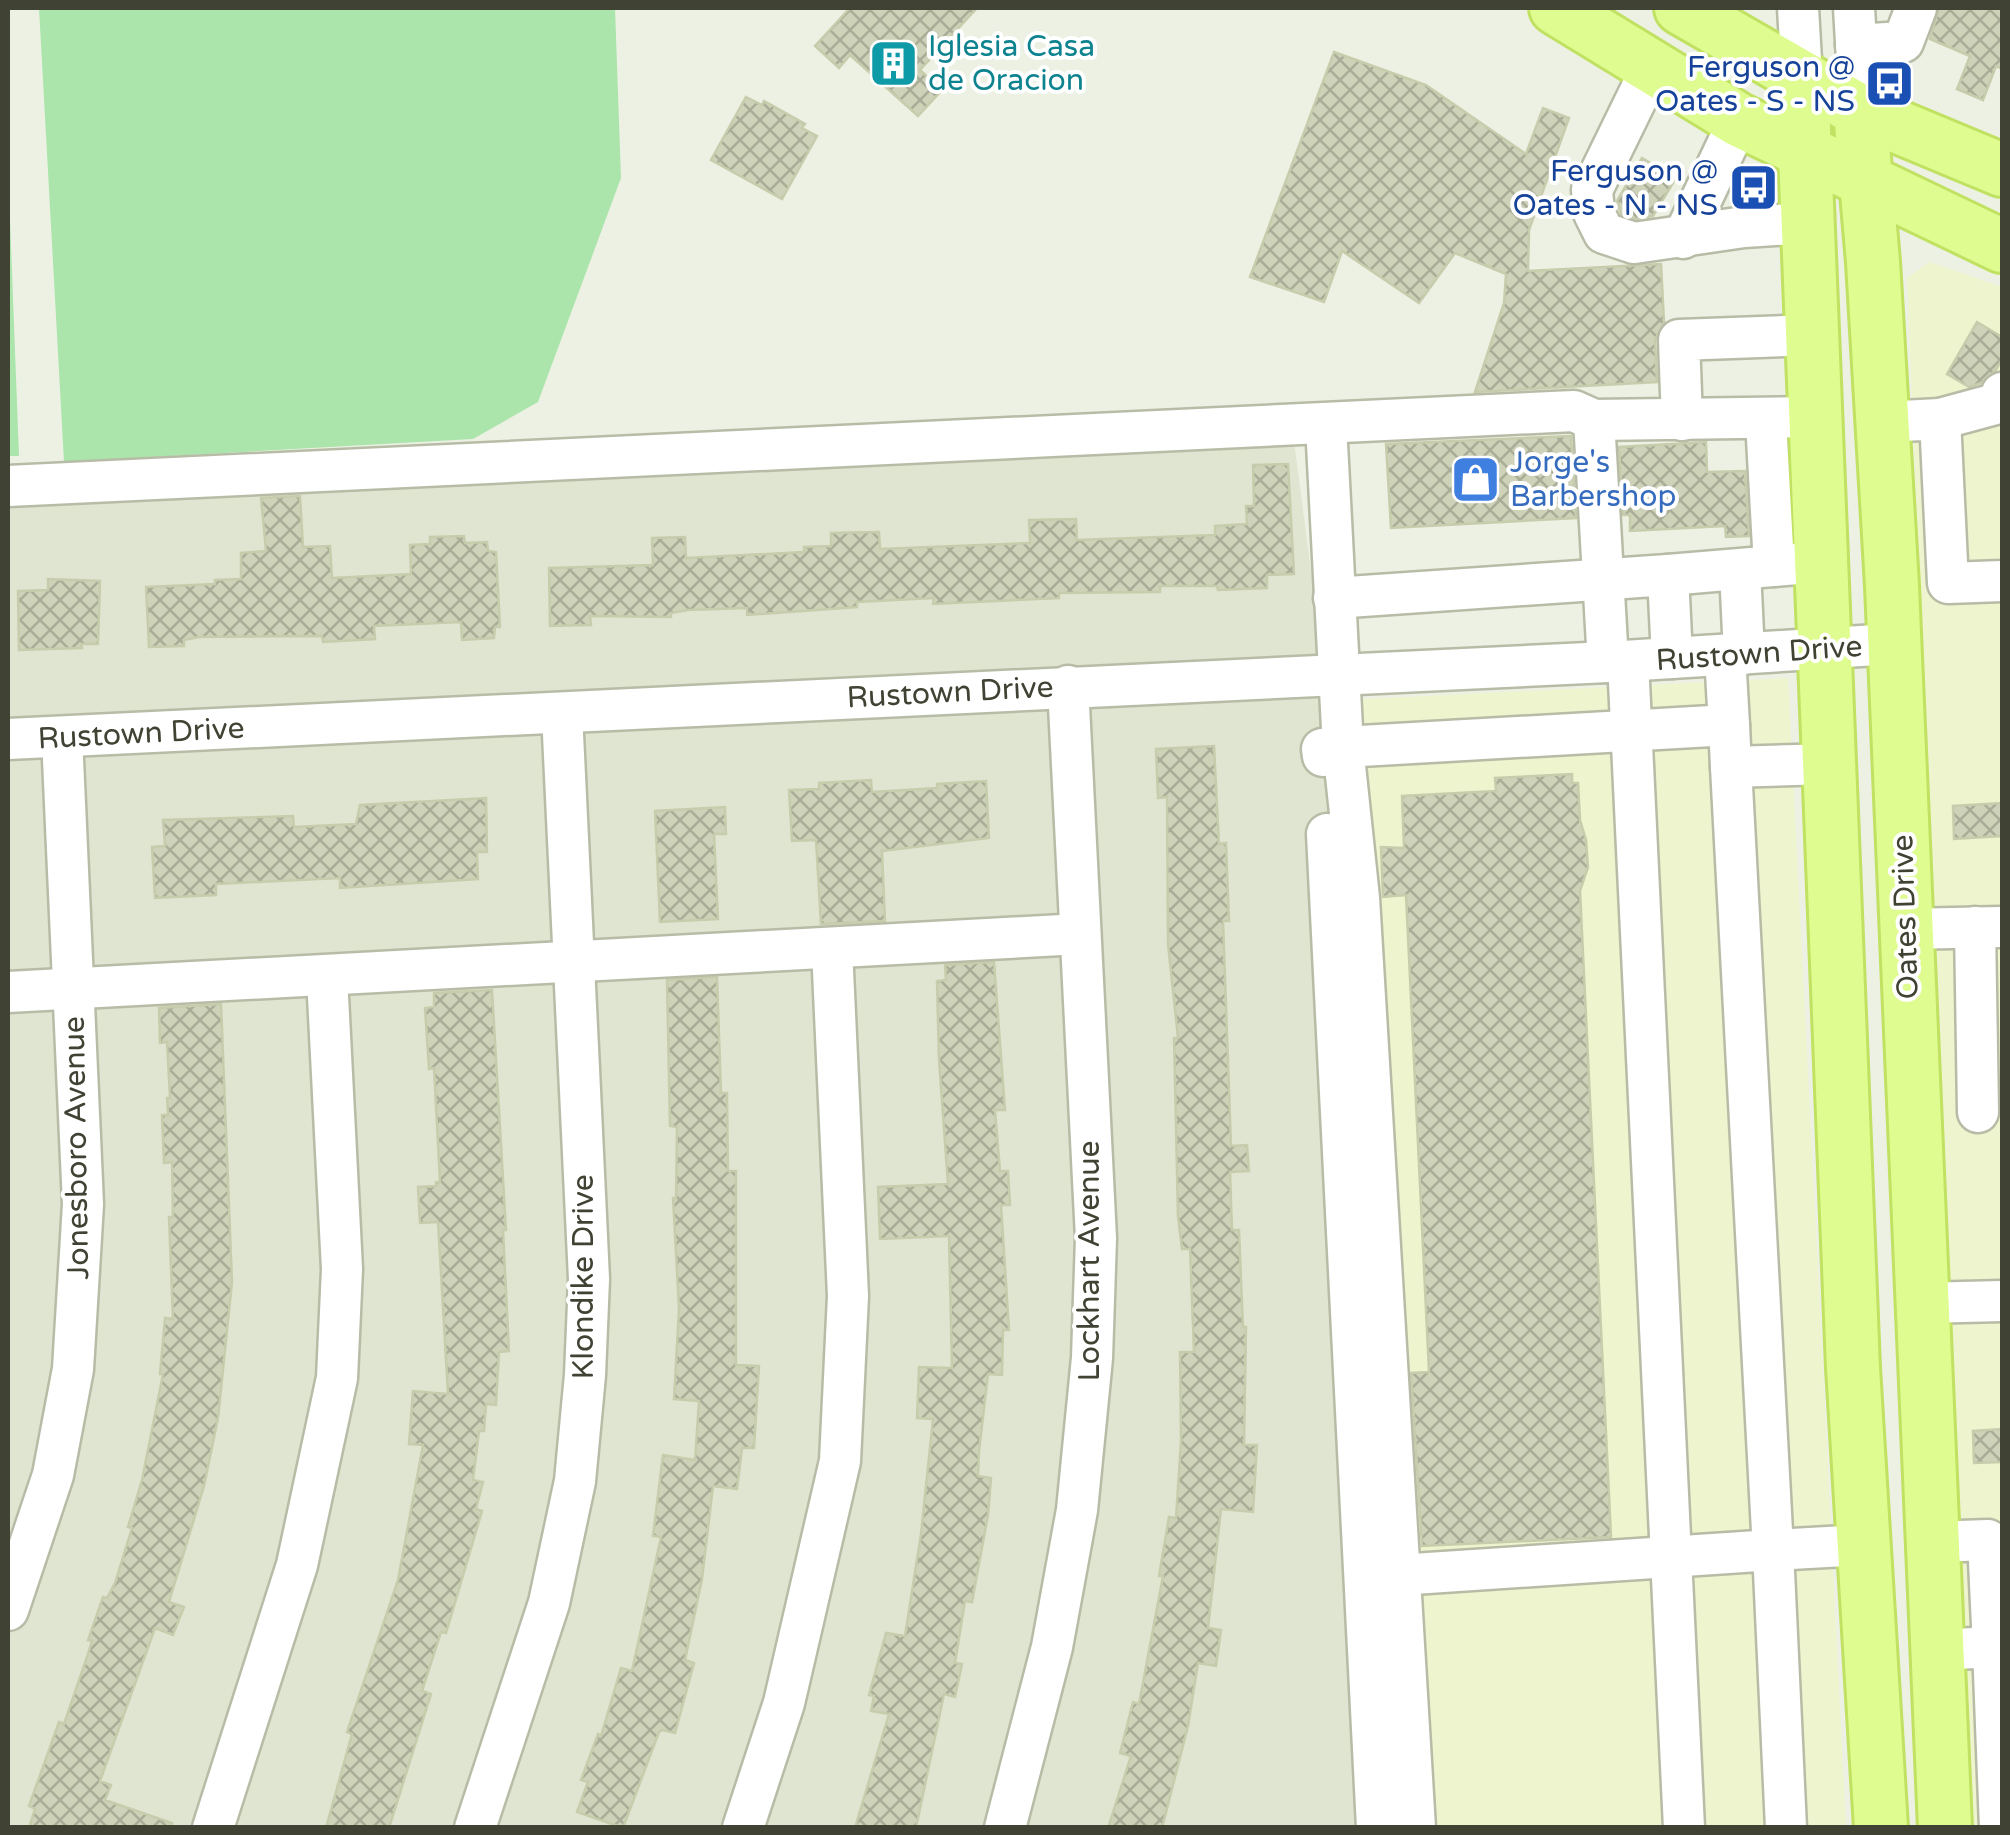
<svg xmlns="http://www.w3.org/2000/svg" width="2010" height="1835" font-family="'Varela Round',sans-serif">
  <defs>
    <pattern id="building-cross-hatch" width="8" height="8" patternUnits="userSpaceOnUse" patternTransform="scale(2.5)"><rect width="8" height="8" fill="#ced2b8"/><path d="M0 0l8 8M0 8l8-8" fill="none" stroke="#a9ac96"/></pattern>
  </defs>
  <rect width="100%" height="100%" fill="#edf1e3"/>
  <path fill="#e0e5d1" d="M1289,403L1328,701L1385,1827L8,1828V474Z"/>
  <g fill="#eef4cd">
    <path d="M1930,262L2002,287V1827H1969L1907,278Z"/>
    <path d="M1788,678L1846,1827H1385L1328,701Z"/>
  </g>
  <g fill="#abe5ac">
    <path d="M39,8H615L621,178L538,402L473,439L64,462Z"/>
    <path d="M8,166L19,456H8Z"/>
  </g>
  <g fill="url(#building-cross-hatch)" stroke="#c7cdac" stroke-width="2.5">
    <path d="M850,8H977L920,70L942,90L918,116L850,55L839,68L815,46Z"/>
    <path d="M1939,8H2002V69L1996,66L1983,100L1957,89L1970,56L1930,39Z"/>
    <path d="M1334,52L1426,85L1526,154L1543,108L1569,118L1529,230L1528,271L1661,264L1664,322L1655,340L1657,382L1475,392L1504,303L1506,274L1455,253L1419,303L1342,251L1324,302L1250,277Z"/>
    <path d="M746,97L762,105L764,101L805,124L802,128L817,136L782,199L711,160Z"/>
    <path d="M1642,158L1676,178L1653,216L1636,219L1621,214L1617,201Z"/>
    <path d="M1977,322L2002,337V359L1996,370L1981,383L1969,387L1947,374Z"/>
    <path d="M1571,436L1576,518L1391,528L1386,444Z"/>
    <path d="M1706,442L1707,472L1745,471L1749,536L1726,537L1725,526L1630,531V515H1623L1619,447Z"/>
    <path d="M1288,464L1294,574L1267,575V588L1218,590L1217,586H1160V592L1059,593V598L933,604L934,598L857,602V607L747,615V608L688,610L671,613V617L590,616L591,625L550,626L549,568L653,565L652,538L685,537L686,558L804,552V547L831,546V533L879,532L880,549L1030,543L1029,520L1076,519L1077,540L1215,535V526L1247,524L1246,506H1254L1253,465Z"/>
    <path d="M300,496L303,547L330,546L332,578L411,574L410,545L430,544V537L464,536L465,543L487,542L488,551L496,552L500,627H495L494,638L462,640L461,622L374,626L375,639L323,642L322,636L199,637L184,640V646L149,647L146,587L215,584V580L241,579V553L266,551L261,498Z"/>
    <path d="M48,579L100,581L98,644H81L82,648L19,650L18,591L48,590Z"/>
    <path d="M1214,746L1219,844L1226,843L1229,921H1223L1231,1146L1247,1145L1249,1171L1230,1172L1232,1230H1239L1243,1327H1246L1244,1445H1257L1253,1512L1221,1509L1208,1628L1221,1630L1216,1666L1198,1663L1188,1726L1162,1828H1108L1131,1756L1120,1753L1133,1702L1139,1704L1163,1576H1159L1169,1517L1176,1518L1181,1442L1180,1352H1194L1190,1249H1182L1178,1216L1174,1038H1178L1168,944L1167,797L1158,798L1156,749Z"/>
    <path d="M1572,774V783H1578L1580,820L1586,840L1588,867L1580,891L1611,1537L1422,1546L1411,1373L1429,1372L1406,895L1383,897L1381,847L1404,848L1402,796L1496,791L1495,778Z"/>
    <path d="M871,780L872,792L937,788V784L986,781L989,838L882,851L885,921L821,924L816,840L792,841L789,790L819,789V783Z"/>
    <path d="M486,798L487,852H477L478,879L340,888V878L216,884V895L155,898L152,847L165,846L163,820L293,816L294,827L356,824L360,805Z"/>
    <path d="M2002,803V836L1954,839L1953,806Z"/>
    <path d="M725,807L726,834H714L718,919L660,922L655,811Z"/>
    <path d="M994,962L1005,1110H995L1000,1171H1008L1010,1205H1001L1009,1330H1003L1002,1375L988,1374L979,1451L978,1476L991,1478L988,1515L972,1602L965,1601L955,1663L962,1664L955,1697L944,1694L916,1828H855L889,1714L871,1711L874,1696L869,1695L886,1633L905,1636L921,1534L933,1419L917,1418L919,1367L952,1368L949,1236L880,1239L878,1187L948,1184L939,1060L937,981L946,980L945,965Z"/>
    <path d="M717,977L721,1093H727L728,1171H736V1365L759,1366L754,1448H742L737,1489L713,1486L702,1579L685,1660L694,1663L675,1733L662,1730L659,1732L623,1828L577,1812L588,1782L581,1780L598,1734L601,1736L621,1668L632,1671L661,1537L653,1536L663,1455L695,1460L699,1401L674,1399L679,1309L673,1198H676L677,1127L670,1126L667,980Z"/>
    <path d="M492,990L506,1230H503L509,1351L499,1352L496,1405L486,1404L484,1431H479L473,1480L483,1482L476,1509L482,1511L446,1633L441,1632L422,1691L431,1694L389,1828H326L352,1734L347,1732L398,1580L423,1445L409,1444L413,1391L448,1394L438,1222L420,1223L418,1187L436,1186V1182H440L434,1068L429,1069L425,1008L434,1007V993Z"/>
    <path d="M221,1004L232,1282L218,1418L204,1486L169,1602L184,1607L173,1635L155,1628L100,1781L111,1785L105,1800L172,1823L171,1828H29L35,1809L29,1806L59,1722L64,1724L87,1657L92,1641L88,1640L103,1597L107,1598L115,1583L132,1528L128,1527L142,1480L163,1374H160L165,1318L173,1319L169,1217H173L172,1162L164,1163L162,1115H168L167,1098H170L167,1042L160,1043L159,1008Z"/>
    <path d="M2002,1429V1462L1974,1463L1973,1431Z"/>
  </g>
  <g fill="none" stroke-linecap="round" stroke-linejoin="round">
    <defs>
      <g id="minor">
        <path d="M1798,8L1802,78"/>
        <path d="M1854,8L1860,111"/>
        <path d="M1856,45L1903,42L1916,8"/>
        <path d="M1651,69L1592,190L1594,213L1604,233L1634,243L1744,227L1807,223"/>
        <path d="M1683,238L1739,120"/>
        <path d="M1940,419L1999,403L2002,393"/>
        <path d="M1594,420L1608,662"/>
        <path d="M1682,420L1679,340L1812,335"/>
        <path d="M1766,420L1774,566"/>
        <path d="M1883,422L1940,419L1948,583L2002,581"/>
        <path d="M8,486L1574,411L1594,420L1815,417"/>
        <path d="M1740,570L1744,654"/>
        <path d="M1668,575L1821,562"/>
        <path d="M1334,598L1668,575L1672,658"/>
        <path d="M1725,655L1729,725"/>
        <path d="M1628,661L1684,1828"/>
        <path d="M8,739L1608,662L1892,644"/>
        <path d="M1323,756L1322,749L1343,747L1326,425"/>
        <path d="M1830,764L1731,767L1773,1550L1863,1545"/>
        <path d="M1327,834L1377,1828"/>
        <path d="M1975,927L1978,1112"/>
        <path d="M1905,929L2001,927"/>
        <path d="M8,992L1080,934"/>
        <path d="M1922,1303L2002,1301"/>
        <path d="M1933,1542L1988,1540L1993,1647H2002"/>
        <path d="M1398,1575L1773,1550L1786,1828"/>
        <path d="M8,1610L53,1475L73,1369L83,1204L62,737"/>
        <path d="M1937,1650L1993,1647L2000,1828"/>
        <path d="M213,1828L297,1565L337,1378L342,1269L327,977"/>
        <path d="M475,1828L549,1603L575,1481L585,1375L589,1279L562,713"/>
        <path d="M743,1828L784,1703L840,1461L848,1296L832,949"/>
        <path d="M1005,1828L1052,1647L1077,1510L1092,1358L1096,1238L1068,686"/>
        <path d="M1415,1828L1359,898L1343,747L1729,725L1731,767"/>
      </g>
      <g id="major">
        <path d="M1556,8L1739,120L2002,246"/>
        <path d="M1681,8L1860,111L2002,170"/>
        <path d="M1802,78L1853,1368L1881,1828"/>
        <path d="M1860,111L1873,262L1892,586L1945,1828"/>
      </g>
    </defs>
    <use href="#minor" stroke="#b7bca6" stroke-width="45"/>
    <use href="#major" stroke="#c0e161" stroke-width="58"/>
    <use href="#minor" stroke="#fff" stroke-width="40"/>
    <use href="#major" stroke="#dffc90" stroke-width="52"/>
  </g>
  <defs>
    <symbol id="building-square" viewBox="-11 -11 22 22"><rect x="-9" y="-9" width="18" height="18" rx="4" fill="#0f9aa8" stroke="#fff"/><path d="M-4-6H4V6H1V3H-1V6H-4ZM-2.5-4.3h1.7v1.8h-1.7ZM.8-4.3h1.7v1.8H.8ZM-2.5-1h1.7V.8h-1.7ZM.8-1h1.7V.8H.8Z" fill="#fff"/></symbol>
    <symbol id="bus-square" viewBox="-11 -11 22 22"><rect x="-9" y="-9" width="18" height="18" rx="4" fill="#1a4fb4" stroke="#fff"/><path d="M-5-6H5V4H4V6H2V4H-2V6H-4V4H-5ZM-3.5-4V0h7V-4ZM-3.5 1.2v1.5H-2V1.2ZM2 1.2v1.5H3.5V1.2Z" fill="#fff"/></symbol>
    <symbol id="shop-square" viewBox="-11 -11 22 22"><rect x="-9" y="-9" width="18" height="18" rx="4" fill="#3f7fe0" stroke="#fff"/><path d="M-5-2.5h2.3a2.7 3.5 0 0 1 5.4 0H5L5.5 6h-11ZM-1.5-2.5h3a1.5 2.3 0 0 0-3 0Z" fill="#fff"/></symbol>
  </defs>
  <g fill-rule="evenodd">
    <use href="#building-square" x="866" y="36" width="55" height="55"/>
    <use href="#bus-square" x="1862" y="56" width="55" height="55"/>
    <use href="#bus-square" x="1726" y="160" width="55" height="55"/>
    <use href="#shop-square" x="1448" y="452" width="55" height="55"/>
  </g>
  <g text-anchor="middle" stroke-width="8" stroke-linejoin="round" paint-order="stroke">
    <g font-size="30" fill="#0d838f" stroke="#fff" text-anchor="start">
      <text x="928" y="56">Iglesia Casa<tspan x="928" dy="34">de Oracion</tspan></text>
    </g>
    <g font-size="30" fill="#164399" stroke="#fff" text-anchor="end">
      <text x="1855" y="77">Ferguson @<tspan x="1855" dy="34">Oates - S - NS</tspan></text>
      <text x="1718" y="181">Ferguson @<tspan x="1718" dy="34">Oates - N - NS</tspan></text>
    </g>
    <g font-size="30" fill="#366cbe" stroke="#fff" text-anchor="start">
      <text x="1510" y="472">Jorge's<tspan x="1510" dy="34">Barbershop</tspan></text>
    </g>
    <g font-size="30" fill="#404333" stroke="#fff">
      <text transform="translate(1759 653) rotate(-4)" y="10">Rustown Drive</text>
      <text transform="translate(950 692) rotate(-3)" y="10">Rustown Drive</text>
      <text transform="translate(141 733) rotate(-3)" y="10">Rustown Drive</text>
      <text transform="translate(1905 917) rotate(-92)" y="10">Oates Drive</text>
      <text transform="translate(76 1148) rotate(-91)" y="10">Jonesboro Avenue</text>
      <text transform="translate(1089 1261) rotate(-90)" y="10">Lockhart Avenue</text>
      <text transform="translate(583 1277) rotate(-90)" y="10">Klondike Drive</text>
    </g>
  </g>
  <rect width="2010" height="1835" fill="none" stroke="#404333" stroke-width="20"/>
</svg>
